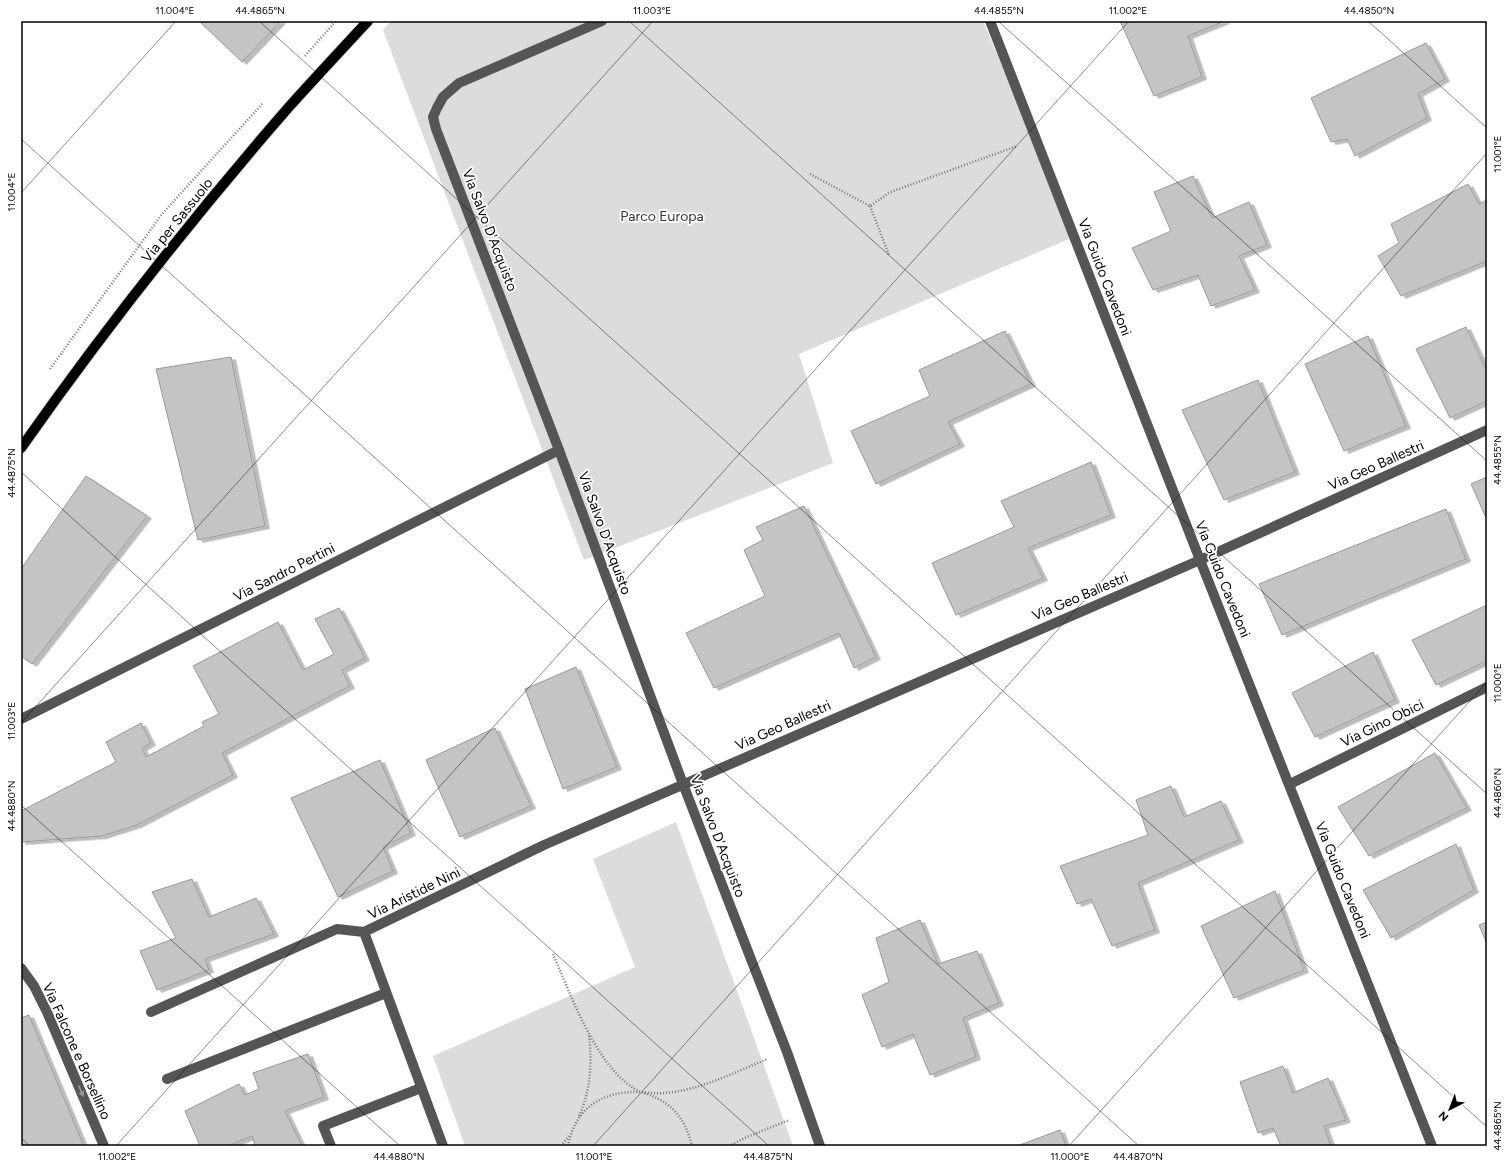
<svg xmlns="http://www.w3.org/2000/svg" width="1508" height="1167" font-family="Figtree,sans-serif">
  <defs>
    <filter id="shadow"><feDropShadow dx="4.5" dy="2.5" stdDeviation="0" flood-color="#0004"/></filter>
  </defs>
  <rect width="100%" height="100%" fill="#fff"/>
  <g fill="#dcdcdc">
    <path d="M391,21H983L1074,237L799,354L833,463L584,560L383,30Z"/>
    <path d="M676,822L793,1146H465L433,1056L635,967L593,859Z"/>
  </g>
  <g fill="#c4c4c4" stroke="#999" filter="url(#shadow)">
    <path d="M199,21H281L242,62Z"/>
    <path d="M1120,21H1225L1188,36L1202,77L1154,96Z"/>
    <path d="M1426,43L1445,79L1418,94L1427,118L1355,156L1347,139L1331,142L1311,98Z"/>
    <path d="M1193,176L1212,218L1249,202L1267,245L1239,256L1255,290L1211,306L1198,275L1153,290L1132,248L1171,231L1154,192Z"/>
    <path d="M1468,184L1479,204L1487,200V261L1401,296L1378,256L1399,243L1391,224Z"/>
    <path d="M1466,327L1487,371V401L1450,418L1416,349Z"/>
    <path d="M1005,331L1031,384L948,422L960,444L876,484L851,431L930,396L919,370Z"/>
    <path d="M1368,336L1406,426L1344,451L1305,364Z"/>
    <path d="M231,357L265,526L198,540L156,369Z"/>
    <path d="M1258,380L1295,472L1224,500L1182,410Z"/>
    <path d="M1091,462L1111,515L1028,548L1043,578L956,615L932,563L1014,527L1001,501Z"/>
    <path d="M86,476L147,516L32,664L21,656V569Z"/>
    <path d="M1487,477V520L1471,484Z"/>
    <path d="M804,506L876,657L854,668L839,633L714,688L686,633L765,596L744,550L763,540L756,527Z"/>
    <path d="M1446,509L1466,559L1282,635L1259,584Z"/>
    <path d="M1487,605V661L1436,685L1412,640Z"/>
    <path d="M339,608L365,658L342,670L350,686L222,753L233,775L137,825L102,836L21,842V811L116,762L106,742L141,723L151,743L142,748L146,757L204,726L202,722L219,714L193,666L278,622L303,670L334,654L315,619Z"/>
    <path d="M1373,652L1395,700L1315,737L1292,693Z"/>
    <path d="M576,667L617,767L563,789L525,689Z"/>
    <path d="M495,728L531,806L460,837L426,760Z"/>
    <path d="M1435,753L1467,808L1369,856L1338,807Z"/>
    <path d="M380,760L411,833L383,847L393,871L338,897L291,798Z"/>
    <path d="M1171,786L1184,817L1221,801L1239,840L1138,883L1155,930L1112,946L1091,899L1077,904L1060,866L1148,835L1136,800Z"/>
    <path d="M1456,844L1474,890L1391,938L1363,890Z"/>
    <path d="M192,879L209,917L256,898L274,934L205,959L209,970L157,990L140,951L176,938L152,892Z"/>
    <path d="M1275,891L1304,970L1234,998L1201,926Z"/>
    <path d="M920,920L938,964L977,951L999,1003L963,1018L976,1057L930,1075L913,1034L882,1047L862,995L889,982L876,938Z"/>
    <path d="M1487,922V944L1479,925Z"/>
    <path d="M29,1015L84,1146H21V1018Z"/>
    <path d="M308,1054L324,1097L285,1111L302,1146H255L252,1136L228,1146H200L185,1111L239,1084L245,1095L259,1089L253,1073Z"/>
    <path d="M1283,1066L1293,1093L1328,1078L1346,1120L1324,1126L1331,1146H1281L1273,1128L1258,1133L1240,1082Z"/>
    <path d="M1060,1130L1066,1146H1017Z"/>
  </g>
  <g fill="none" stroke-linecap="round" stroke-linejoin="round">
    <defs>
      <path id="major" d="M21,448C104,330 194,216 288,108C314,79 341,50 368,21"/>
    </defs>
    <use href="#major" stroke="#dbdbdb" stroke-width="12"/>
    <g stroke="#777" stroke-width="2.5" stroke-dasharray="1 2" stroke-linecap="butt">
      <path d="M305,56L336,21"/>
      <path d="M810,174L870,206L889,193L896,190L1017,146"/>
      <path d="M870,206L889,255"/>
      <path d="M50,369L162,214L263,103"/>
      <path d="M553,954C570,993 595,1063 632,1087C635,1089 638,1092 642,1092C685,1099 729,1074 768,1059"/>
      <path d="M644,1093C672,1102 685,1118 692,1146"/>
      <path d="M579,1116C591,1090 592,1063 589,1035"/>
      <path d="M561,1146L569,1136"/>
      <path d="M568,1146C575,1108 602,1091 639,1092"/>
      <path d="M729,1146L747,1137L789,1120"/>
    </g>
    <g stroke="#555" stroke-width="10">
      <path d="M602,21L459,83L443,97L437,108L433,117L436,129L559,450L683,784L787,1052L820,1146"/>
      <path d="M990,21L1200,560L1432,1146"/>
      <path d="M21,719L559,450"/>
      <path d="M1290,784L1487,687"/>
      <path d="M21,968L34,986L47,1012L104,1146"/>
      <path d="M151,1012L337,929L364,932"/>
      <path d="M167,1079L386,993"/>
      <path d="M331,1146L323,1126L421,1088"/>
      <path d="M443,1146L364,932L544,845L1200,560L1487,430"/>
    </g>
    <use href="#major" stroke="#000" stroke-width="10"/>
  </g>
  <defs><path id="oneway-solid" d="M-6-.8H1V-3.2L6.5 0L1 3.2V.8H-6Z"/></defs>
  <use fill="#999" href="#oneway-solid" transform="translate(81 1091) rotate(67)"/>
  <path fill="none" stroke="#000" stroke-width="1" stroke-opacity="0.45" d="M259,21L1487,1127M629,21L1487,794M998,21L1487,461M1368,21L1487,128M21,139L1139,1146M21,193L176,21M21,472L769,1146M21,723L653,21M21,805L400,1146M21,1138L30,1146M116,1146L1129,21M593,1146L1487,153M1069,1146L1487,682"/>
  <g text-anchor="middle" stroke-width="3.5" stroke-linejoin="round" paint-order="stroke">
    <g font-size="14" fill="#333" stroke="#fff">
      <text x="662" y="221">Parco Europa</text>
    </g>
    <g font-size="14" fill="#000" stroke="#fff">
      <text transform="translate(177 220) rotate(-51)" y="5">Via per Sassuolo</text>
      <text transform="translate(490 230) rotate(69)" y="5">Via Salvo D'Acquisto</text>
      <text transform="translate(1105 277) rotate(69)" y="5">Via Guido Cavedoni</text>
      <text transform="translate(1376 465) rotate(-24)" y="5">Via Geo Ballestri</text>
      <text transform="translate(605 533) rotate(70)" y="5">Via Salvo D'Acquisto</text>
      <text transform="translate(284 572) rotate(-27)" y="5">Via Sandro Pertini</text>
      <text transform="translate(1223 579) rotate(68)" y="5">Via Guido Cavedoni</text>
      <text transform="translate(1080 596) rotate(-23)" y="5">Via Geo Ballestri</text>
      <text transform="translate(1382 723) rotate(-26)" y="5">Via Gino Obici</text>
      <text transform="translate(783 725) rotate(-24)" y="5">Via Geo Ballestri</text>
      <text transform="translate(718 836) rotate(69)" y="5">Via Salvo D'Acquisto</text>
      <text transform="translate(1343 880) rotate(68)" y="5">Via Guido Cavedoni</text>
      <text transform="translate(414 893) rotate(-26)" y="5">Via Aristide Nini</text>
      <text transform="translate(77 1051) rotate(66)" y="5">Via Falcone e Borsellino</text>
    </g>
  </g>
  <rect width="1508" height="1167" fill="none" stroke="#ffffff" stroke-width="44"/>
  <g transform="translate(1450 1109) rotate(222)" stroke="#ffffff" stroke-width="3" paint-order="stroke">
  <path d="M0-3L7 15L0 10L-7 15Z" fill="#000000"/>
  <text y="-6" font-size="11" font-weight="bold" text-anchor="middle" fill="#000000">N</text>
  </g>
  <rect x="22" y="22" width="1464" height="1123" fill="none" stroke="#000" stroke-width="1.5"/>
  <g font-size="10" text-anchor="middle" fill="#000">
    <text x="175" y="14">11.004°E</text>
    <text x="260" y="14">44.4865°N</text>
    <text x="652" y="14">11.003°E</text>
    <text x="999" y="14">44.4855°N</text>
    <text x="1128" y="14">11.002°E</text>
    <text x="1369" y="14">44.4850°N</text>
    <text transform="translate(1497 154) rotate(-90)" y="4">11.001°E</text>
    <text transform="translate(11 192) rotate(-90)" y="4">11.004°E</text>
    <text transform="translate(1497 460) rotate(-90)" y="4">44.4855°N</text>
    <text transform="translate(11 473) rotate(-90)" y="4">44.4875°N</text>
    <text transform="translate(1497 683) rotate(-90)" y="4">11.000°E</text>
    <text transform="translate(11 721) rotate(-90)" y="4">11.003°E</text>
    <text transform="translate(1497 793) rotate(-90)" y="4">44.4860°N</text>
    <text transform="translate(11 806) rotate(-90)" y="4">44.4880°N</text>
    <text transform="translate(1497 1126) rotate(-90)" y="4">44.4865°N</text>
    <text x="117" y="1160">11.002°E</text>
    <text x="399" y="1160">44.4880°N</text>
    <text x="594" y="1160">11.001°E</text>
    <text x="768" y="1160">44.4875°N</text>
    <text x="1070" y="1160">11.000°E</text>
    <text x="1138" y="1160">44.4870°N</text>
  </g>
</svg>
